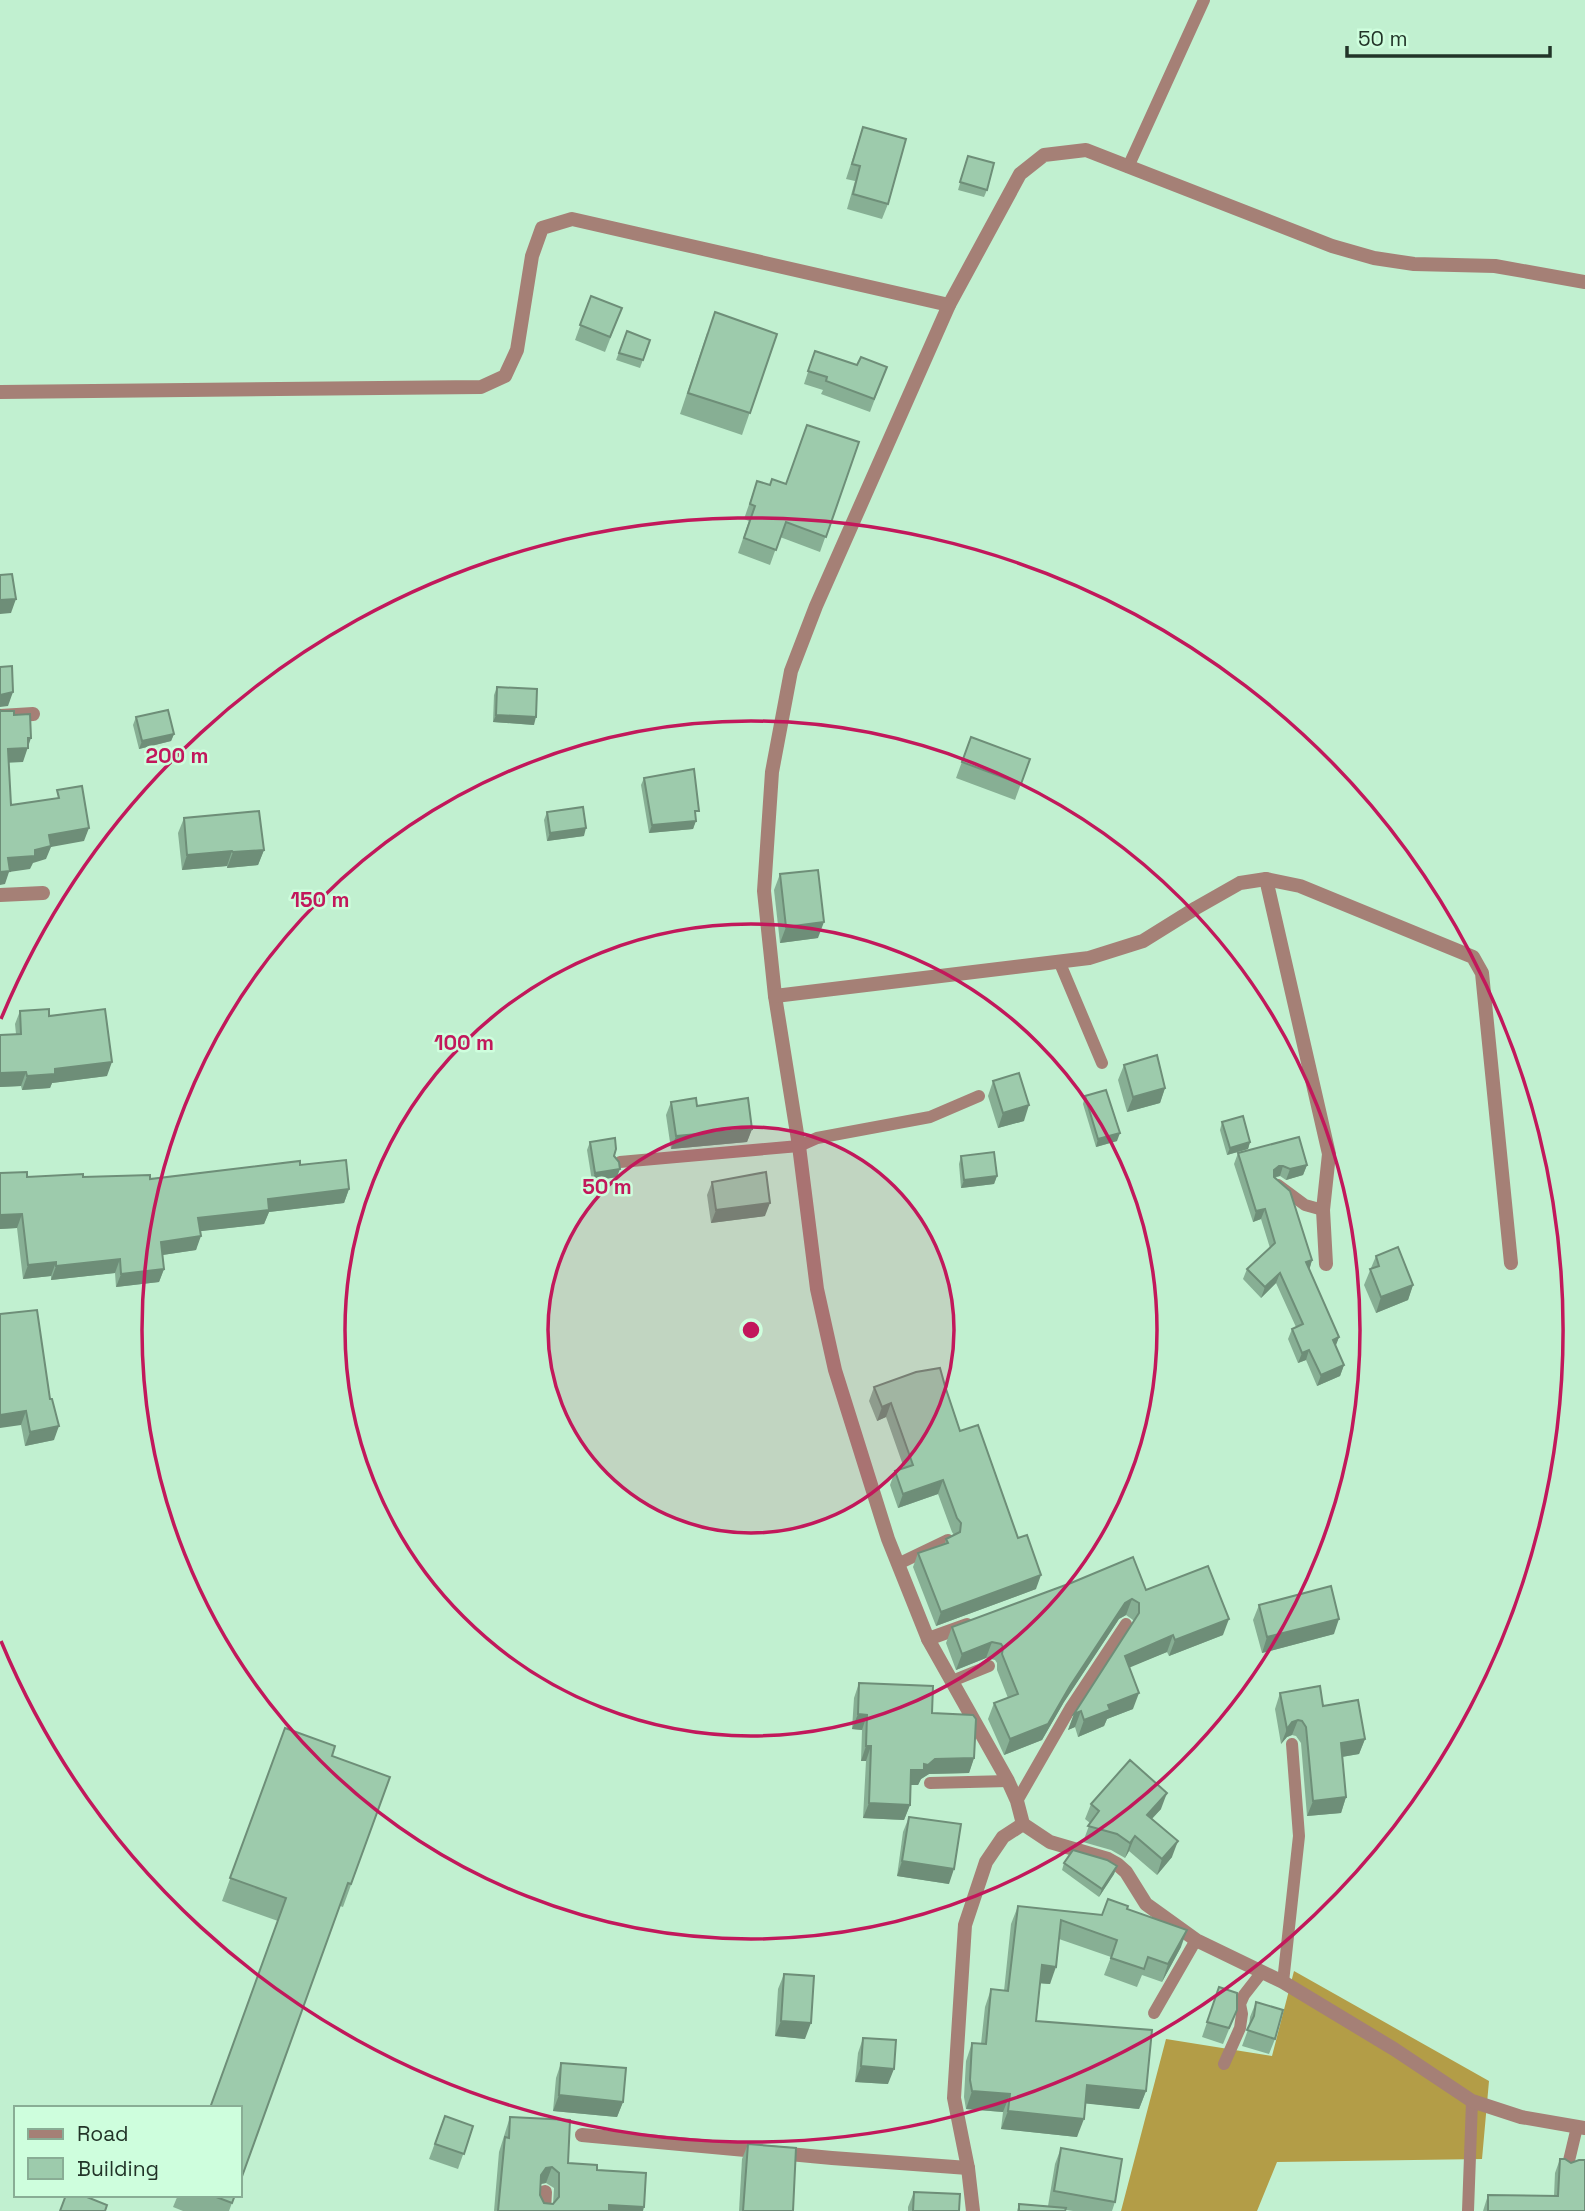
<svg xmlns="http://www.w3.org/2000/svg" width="1585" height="2211" font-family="'Space Grotesk',sans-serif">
  <rect width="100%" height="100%" fill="#c1f0d0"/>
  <path fill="#b39d47" d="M1294,1971L1489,2081L1482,2159L1277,2162L1257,2211H1121L1166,2039L1272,2056Z"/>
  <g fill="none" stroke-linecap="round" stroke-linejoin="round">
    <g stroke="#a58076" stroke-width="12">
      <path d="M1128,167L1204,0"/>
      <path d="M1059,961L1102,1063"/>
      <path d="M620,1162L799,1146L817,1138L930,1117L979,1096"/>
      <path d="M1278,1185L1305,1205L1323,1210"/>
      <path d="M898,1564L948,1540"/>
      <path d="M952,1681L989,1666"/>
      <path d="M930,1783L1008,1781"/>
      <path d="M1017,1801L1071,1707L1126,1624"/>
      <path d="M1283,1982L1299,1836L1292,1744"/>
      <path d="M1154,2013L1196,1940"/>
      <path d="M1224,2064L1240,2028L1242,2014L1240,2004L1244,1995L1262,1972"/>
      <path d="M1567,2169L1577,2127"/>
      <path d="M1468,2211L1472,2101"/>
    </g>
    <g stroke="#a58076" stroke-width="14">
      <path d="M1585,282L1495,266L1414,264L1374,258L1332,246L1086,150L1044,155L1020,174L949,305L816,606L791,671L772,772L764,891L775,996L799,1146L817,1289L835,1370L888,1539L928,1639L1008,1781L1017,1801L1023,1824L1050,1842L1108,1859L1117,1864L1126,1872L1146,1904L1196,1940L1283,1982L1394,2049L1472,2101L1521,2117L1585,2128"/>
      <path d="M0,392L481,387L505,376L517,350L532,256L542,228L572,219L949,305"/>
      <path d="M0,716L33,714"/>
      <path d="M1266,879L1329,1154L1323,1210L1326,1264"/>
      <path d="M0,895L43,893"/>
      <path d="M775,996L1089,958L1143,941L1196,908L1240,883L1266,879L1300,886L1473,957L1482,973L1511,1263"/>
      <path d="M928,1639L967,1625"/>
      <path d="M582,2135L832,2158L968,2168"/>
      <path d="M544,2211L545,2192"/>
      <path d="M973,2211L968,2168L954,2098L965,1925L986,1862L1003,1837L1023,1824"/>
    </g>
  </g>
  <g fill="#87af94" fill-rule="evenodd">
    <path d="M863,127L888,204L882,219L847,209L855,181L846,179Z"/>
    <path d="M968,156L987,190L984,197L958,190Z"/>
    <path d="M591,296L622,308L605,352L575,340Z"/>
    <path d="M627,331L650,340L640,368L616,360Z"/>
    <path d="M707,333L777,334L742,435L680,414Z"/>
    <path d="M815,351L857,365L887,367L870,412L821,394L823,390L804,384Z"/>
    <path d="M859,442L820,552L780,537L770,565L738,553L749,521L744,519L757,481L770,485L786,484Z"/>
    <path d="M497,687L534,725L493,722L494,695Z"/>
    <path d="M136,717L174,734L171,741L139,749L133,725Z"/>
    <path d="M971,737L1030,759L1015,800L956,778Z"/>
    <path d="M644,778L696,819L693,829L649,833L641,785Z"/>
    <path d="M547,812L584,836L547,841L544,820Z"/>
    <path d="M184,818L264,850L258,865L227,868V866L182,870L178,833Z"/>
    <path d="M780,874L818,938L780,943L774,890Z"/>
    <path d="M20,1011L49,1016L107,1076L52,1083L50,1088L22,1090L21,1086L0,1087V1035L16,1034L15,1024Z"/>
    <path d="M1124,1065L1165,1088L1160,1103L1127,1112L1118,1080Z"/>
    <path d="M993,1081L1024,1121L998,1128L988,1096Z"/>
    <path d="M1085,1096L1117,1141L1096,1147L1083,1104Z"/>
    <path d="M671,1102L697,1106L752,1129L747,1142L671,1149L666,1115Z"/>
    <path d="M1222,1122L1250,1142L1248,1149L1227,1155L1220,1130Z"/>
    <path d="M590,1142L614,1156L617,1177L592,1181L587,1150Z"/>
    <path d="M1238,1153L1307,1165L1303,1175L1286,1180L1280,1176L1274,1178L1312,1260L1309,1270L1339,1337L1335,1346L1344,1365L1340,1376L1317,1386L1306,1360L1298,1363L1288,1339L1292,1329L1296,1327L1276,1283L1261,1298L1243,1279L1247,1269L1270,1248L1261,1219L1253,1222L1234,1164Z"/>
    <path d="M961,1156L997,1176L994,1184L961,1188L959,1164Z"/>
    <path d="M300,1165L349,1189L344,1203L269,1212L264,1224L200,1231L196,1250L162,1255L164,1269L159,1282L116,1287L115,1273L51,1280V1276L23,1279L17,1228L0,1229V1173L27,1177L150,1179Z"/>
    <path d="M712,1182L765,1216L711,1223L707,1195Z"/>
    <path d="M1376,1256L1413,1285L1408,1300L1376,1313L1364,1285Z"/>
    <path d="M0,1314L54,1440L25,1446Z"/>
    <path d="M945,1386L960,1431L1036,1589L936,1626L913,1567L918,1553L945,1543L946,1539L954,1535L952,1532L938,1494L898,1508L890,1485L895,1471L904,1468L886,1417L877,1421L869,1401L874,1387Z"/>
    <path d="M1146,1590L1223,1635L1169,1656L1167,1652L1129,1667L1133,1709L1107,1719L1104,1726L1078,1737L1075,1727L1068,1730L1074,1714L1133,1622V1620L1126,1615L1119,1619L1064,1702L1042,1740L1004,1755L988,1719L994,1703L1008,1698L997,1670V1663L995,1660L986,1658L956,1670L946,1643L952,1627Z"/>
    <path d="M1259,1605L1334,1634L1262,1653L1253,1620Z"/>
    <path d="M859,1683L932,1713L974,1758L969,1773L929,1774L921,1779L918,1785H911L910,1805L904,1820L863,1818L866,1761H861L862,1730L852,1729L854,1698Z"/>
    <path d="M1280,1693L1323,1706L1365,1739L1359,1754L1342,1757L1346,1797L1341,1813L1307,1816L1301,1743L1296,1736L1292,1735L1287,1737L1281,1744L1275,1709Z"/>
    <path d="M285,1728L332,1756L390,1777L343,1907L340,1906L278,1921L222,1901Z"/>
    <path d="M1091,1804L1161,1809L1152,1819L1172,1857L1157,1875L1129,1851L1125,1858L1111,1850L1083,1842L1090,1823L1085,1819Z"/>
    <path d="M909,1817L949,1884L897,1876L903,1832Z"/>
    <path d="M1064,1863L1117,1866L1114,1874L1099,1897L1062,1870Z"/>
    <path d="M1018,1906L1102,1915L1127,1909L1181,1947L1162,1982L1142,1975L1137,1987L1104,1975L1111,1957L1059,1939L1050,1984L1040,1983L1036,2021L1146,2091L1139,2109L1085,2103L1077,2137L1001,2129L1003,2112L966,2109L964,2097L966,2061L972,2043L981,2044L985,2007L991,1989L1004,1991L1011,1924Z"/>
    <path d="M784,1974L805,2039L775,2036L778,1989Z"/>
    <path d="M1219,1987L1237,2010L1223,2044L1202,2037Z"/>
    <path d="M1256,2002L1275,2039L1269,2054L1242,2046L1249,2027L1250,2017Z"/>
    <path d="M863,2038L888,2084L855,2082L858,2053Z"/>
    <path d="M561,2063L623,2102L617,2117L553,2111L556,2078Z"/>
    <path d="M445,2116L473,2126L458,2169L429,2159Z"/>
    <path d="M510,2117L568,2163L597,2170L643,2211H494L499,2152ZM546,2183L554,2188L553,2204L544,2203L540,2195L541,2184Z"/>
    <path d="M748,2144L793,2211H739L742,2159Z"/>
    <path d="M1061,2148L1115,2202L1112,2211H1073L1066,2210L1065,2211H1017L1019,2204L1048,2206L1055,2164Z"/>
    <path d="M1560,2159L1585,2211H1483L1488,2195L1554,2196L1555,2173Z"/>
    <path d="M914,2192L959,2211H908V2207Z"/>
    <path d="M178,2195H235L229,2211H183L173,2207Z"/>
  </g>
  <g fill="#6e8e78">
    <path d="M16,599L11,613L0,614V600Z"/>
    <path d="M13,692L8,706L0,707V695Z"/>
    <path d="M496,715L536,717L534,725L493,722Z"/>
    <path d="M174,734L171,741L139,749L142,741Z"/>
    <path d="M28,738H31L23,762L3,763L8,749Z"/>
    <path d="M696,821L693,829L649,833L652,825Z"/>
    <path d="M89,828L84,841L51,847L46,859L33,863L30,869L9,872L5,884L0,885V872L8,858L35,850L49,835Z"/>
    <path d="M586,828L584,836L547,841L550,833Z"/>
    <path d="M264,850L258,865L227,868L233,852Z"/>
    <path d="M232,851L227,866L182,870L187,855Z"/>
    <path d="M824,922L818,938L780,943L786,927Z"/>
    <path d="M112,1062L107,1076L52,1083L50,1088L22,1090L27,1076L55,1069Z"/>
    <path d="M26,1072L21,1086L0,1087V1073Z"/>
    <path d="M1165,1088L1160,1103L1127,1112L1133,1097Z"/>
    <path d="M1029,1105L1024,1121L998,1128L1003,1113Z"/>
    <path d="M752,1129L747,1142L671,1149L676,1136Z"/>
    <path d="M1120,1133L1117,1141L1096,1147L1098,1139Z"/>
    <path d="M1250,1142L1248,1149L1227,1155L1230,1148Z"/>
    <path d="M1307,1165L1303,1175L1286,1180L1290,1169Z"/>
    <path d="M1279,1166H1283L1280,1176L1275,1177L1271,1180L1274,1170Z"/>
    <path d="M620,1169L617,1177L592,1181L595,1173Z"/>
    <path d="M997,1176L994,1184L961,1188L964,1180Z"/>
    <path d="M349,1189L344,1203L269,1212L264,1224L193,1232L198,1218L268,1199Z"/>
    <path d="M770,1203L765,1216L711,1223L716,1210Z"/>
    <path d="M1265,1209L1261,1219L1253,1222L1256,1211Z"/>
    <path d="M22,1214L17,1228L0,1229V1215Z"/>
    <path d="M201,1236L196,1250L156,1256L161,1242Z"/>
    <path d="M120,1259L115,1273L51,1280L56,1266Z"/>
    <path d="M1312,1260L1309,1271L1306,1262Z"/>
    <path d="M56,1262L51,1276L23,1279L28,1265Z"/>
    <path d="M164,1269L159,1282L116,1287L121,1274Z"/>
    <path d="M1280,1273L1276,1283L1261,1298L1265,1287Z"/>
    <path d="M1413,1285L1408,1300L1376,1313L1381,1297Z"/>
    <path d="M1339,1337L1335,1348L1333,1340Z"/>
    <path d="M1309,1350L1306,1360L1298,1363L1302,1353Z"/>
    <path d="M1344,1365L1340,1376L1317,1386L1321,1375Z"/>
    <path d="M891,1403L886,1417L877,1421L882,1407Z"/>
    <path d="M26,1411L21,1425L0,1428V1415Z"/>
    <path d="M59,1426L54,1440L25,1446L30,1432Z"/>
    <path d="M943,1480L938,1494L898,1508L903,1494Z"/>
    <path d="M1041,1575L1036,1589L936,1626L941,1612Z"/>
    <path d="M1132,1599L1126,1615L1119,1619L1064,1702L1042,1740L1004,1755L1010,1739L1070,1686L1125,1603Z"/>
    <path d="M1229,1619L1223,1635L1169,1656L1175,1640Z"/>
    <path d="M1339,1619L1334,1634L1262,1653L1267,1637Z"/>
    <path d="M1173,1635L1167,1652L1119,1672L1125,1656Z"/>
    <path d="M992,1642L986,1658L956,1670L962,1654Z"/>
    <path d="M1139,1693L1133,1709L1107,1719L1104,1726L1078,1737L1084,1720L1108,1705Z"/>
    <path d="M1081,1711L1075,1727L1068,1730L1074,1714Z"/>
    <path d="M858,1714L867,1715L862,1730L852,1729Z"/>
    <path d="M1298,1720L1292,1735L1287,1737L1281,1744L1287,1729L1292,1722Z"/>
    <path d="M1365,1739L1359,1754L1335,1758L1341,1743Z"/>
    <path d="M866,1746H871L866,1761H861Z"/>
    <path d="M974,1758L969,1773L929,1774L921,1779L918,1785H906L911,1770L935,1759Z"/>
    <path d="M1167,1793L1161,1809L1141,1830L1147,1815Z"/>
    <path d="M1346,1797L1341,1813L1307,1816L1313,1801Z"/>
    <path d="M869,1803L910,1805L904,1820L863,1818Z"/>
    <path d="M1135,1836L1129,1851L1125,1858L1130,1843Z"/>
    <path d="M1178,1841L1172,1857L1157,1875L1162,1859Z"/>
    <path d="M902,1861L954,1869L949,1884L897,1876Z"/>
    <path d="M1117,1866L1114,1874L1099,1897L1102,1889Z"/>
    <path d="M1187,1930L1181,1947L1162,1982L1168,1964Z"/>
    <path d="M1042,1965L1056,1967L1050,1984L1036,1983Z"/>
    <path d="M781,2021L811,2023L805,2039L775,2036Z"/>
    <path d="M861,2066L894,2069L888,2084L855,2082Z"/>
    <path d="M1087,2085L1146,2091L1139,2109L1081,2103Z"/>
    <path d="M972,2091L1010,2094L1003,2112L966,2109Z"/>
    <path d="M559,2095L623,2102L617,2117L553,2111Z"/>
    <path d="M1008,2111L1084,2119L1077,2137L1001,2129Z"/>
    <path d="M552,2167L546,2183L540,2184L541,2175L546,2168Z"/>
    <path d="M609,2205L644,2207L643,2211H607Z"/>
  </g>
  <g fill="#9dcbac" stroke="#6e8e78" stroke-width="2" fill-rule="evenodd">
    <path d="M863,127L906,139L888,204L853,194L860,166L852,164Z"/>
    <path d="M968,156L994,163L987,190L960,182Z"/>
    <path d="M591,296L622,308L610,337L580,325Z"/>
    <path d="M715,312L777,334L750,413L688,393Z"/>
    <path d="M627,331L650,340L643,360L619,353Z"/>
    <path d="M815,351L857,365L861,357L887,367L874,399L826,381L827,377L808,371Z"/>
    <path d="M807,425L859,442L826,537L786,522L776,550L744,538L755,506L750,504L757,481L770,485L772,479L786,484Z"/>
    <path d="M12,574L16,599L0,600V575Z"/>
    <path d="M12,666L13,692L0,695V667Z"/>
    <path d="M497,687L537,689L536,717L496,715Z"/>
    <path d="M0,710L1,711H14V715L30,714L31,738H28V748L8,749L11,805L59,798L57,790L82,786L89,828L49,835L51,846L35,850V856L8,858L10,871L0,872Z"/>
    <path d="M168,710L174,734L142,741L136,717Z"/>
    <path d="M971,737L1030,759L1021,784L962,762Z"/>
    <path d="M694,769L699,811H695L696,821L652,825L644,778Z"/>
    <path d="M583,807L586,828L550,833L547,812Z"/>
    <path d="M259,811L264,850L233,852L232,851L187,855L184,818Z"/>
    <path d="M818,870L824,922L786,927L780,874Z"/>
    <path d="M49,1009V1016L105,1009L112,1062L55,1069V1074L27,1076L26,1072L0,1073V1035L21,1034L20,1011Z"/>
    <path d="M1157,1055L1165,1088L1133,1097L1124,1065Z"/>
    <path d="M1019,1073L1029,1105L1003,1113L993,1081Z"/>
    <path d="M1106,1090L1120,1133L1098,1139L1085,1096Z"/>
    <path d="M696,1098L697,1106L748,1098L752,1129L676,1136L671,1102Z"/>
    <path d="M1243,1116L1250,1142L1230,1148L1222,1122Z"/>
    <path d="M1299,1137L1307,1165L1290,1169L1283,1166H1279L1274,1170V1177L1290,1191L1312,1260L1306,1262L1339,1337L1333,1340L1344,1365L1321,1375L1309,1350L1302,1353L1292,1329L1303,1324L1280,1273L1265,1287L1247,1269L1275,1243L1265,1209L1256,1211L1238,1153Z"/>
    <path d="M615,1138L616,1149L614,1156L619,1162L620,1169L595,1173L590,1142Z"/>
    <path d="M994,1152L997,1176L964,1180L961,1156Z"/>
    <path d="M346,1160L349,1189L268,1199L269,1210L198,1218L201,1236L161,1242L164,1269L121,1274L120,1259L56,1266V1262L28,1265L22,1214L0,1215V1173L27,1172V1177L83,1174V1177L150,1175V1179L300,1161V1165Z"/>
    <path d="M766,1172L770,1203L716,1210L712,1182Z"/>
    <path d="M1398,1247L1413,1285L1381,1297L1370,1269L1379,1266L1376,1256Z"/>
    <path d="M37,1310L50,1399H52L59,1426L30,1432L26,1411L0,1415V1314Z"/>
    <path d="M940,1368L945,1386L960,1431L978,1425L1018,1538L1027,1535L1041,1575L941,1612L918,1553L948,1543L946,1539L960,1532L961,1523L957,1518L943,1480L903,1494L895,1471L913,1465L891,1403L882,1407L874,1387L916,1372Z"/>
    <path d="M1133,1557L1146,1590L1208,1566L1229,1619L1175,1640L1173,1635L1125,1656L1139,1693L1108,1705L1110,1710L1084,1720L1081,1711L1074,1714L1139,1613V1603L1132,1599L1125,1603L1070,1686L1048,1724L1010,1739L994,1703L1018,1694L1002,1654L1003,1647L1001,1644L992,1642L962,1654L952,1627L1071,1583Z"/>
    <path d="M1331,1586L1339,1619L1267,1637L1259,1605Z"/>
    <path d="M859,1683L933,1686L932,1713L973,1715L976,1719L974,1758L935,1759L928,1765L924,1764V1770H911L910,1805L869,1803L871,1746H866L867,1715L858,1714Z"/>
    <path d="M1320,1686L1323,1706L1358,1700L1365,1739L1341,1743L1346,1797L1313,1801L1306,1727L1302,1721L1298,1720L1292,1722L1287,1729L1280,1693Z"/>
    <path d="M285,1728L335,1746L332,1756L390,1777L351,1884L348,1883L240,2182V2108H210L286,1898L230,1878Z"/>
    <path d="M1130,1760L1167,1793L1147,1815L1178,1841L1162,1859L1135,1836L1130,1843L1117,1834L1088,1826L1099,1811L1091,1804Z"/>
    <path d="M909,1817L961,1824L954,1869L902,1861Z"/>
    <path d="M1073,1850L1107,1860L1117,1866L1102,1889L1064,1863Z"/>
    <path d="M1108,1899L1128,1906L1127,1909L1187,1930L1168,1964L1148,1957L1144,1969L1111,1958L1117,1940L1061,1920L1056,1967L1042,1965L1036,2021L1152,2030L1146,2091L1087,2085L1084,2119L1008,2111L1010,2094L972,2091L970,2080L972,2043L986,2044L991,1989L1008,1991L1018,1906L1102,1915Z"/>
    <path d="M784,1974L814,1976L811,2023L781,2021Z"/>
    <path d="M1219,1987L1237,1993V2010L1229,2028L1207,2022Z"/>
    <path d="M1256,2002L1283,2010L1275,2039L1247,2030L1254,2016Z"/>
    <path d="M863,2038L896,2040L894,2069L861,2066Z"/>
    <path d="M561,2063L626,2068L623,2102L559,2095Z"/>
    <path d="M445,2116L473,2126L464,2154L435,2144Z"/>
    <path d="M510,2117L570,2120L568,2163L597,2165V2170L646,2173L644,2207L609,2205V2211H498L505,2137L509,2138ZM552,2167L559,2173V2197L553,2204L544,2203L540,2195L541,2175L546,2168Z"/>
    <path d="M748,2144L796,2148L793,2211H743Z"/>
    <path d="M1061,2148L1122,2159L1115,2202L1054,2191Z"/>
    <path d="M1560,2159H1565L1571,2163L1579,2160H1585V2211H1488V2195L1558,2196Z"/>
    <path d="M914,2192L960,2194L959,2211H913Z"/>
    <path d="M66,2195H82L107,2205L105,2211H60Z"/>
    <path d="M211,2195H235L232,2203Z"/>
    <path d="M1019,2204L1066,2208L1065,2211H1019Z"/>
  </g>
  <circle cx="751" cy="1330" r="203" fill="#c2185b" fill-opacity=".12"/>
  <g fill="none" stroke="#c2185b" stroke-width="3.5">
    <circle cx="751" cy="1330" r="203"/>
    <circle cx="751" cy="1330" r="406"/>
    <circle cx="751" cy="1330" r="609"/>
    <path d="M1 1019A812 812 0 1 1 1 1641"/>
  </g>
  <circle cx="751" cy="1330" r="10" fill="#c2185b" stroke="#cefedd" stroke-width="3.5"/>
  <g font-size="21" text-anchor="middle" font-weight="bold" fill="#c2185b" stroke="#cefedd" stroke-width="5" stroke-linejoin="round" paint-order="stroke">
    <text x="177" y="763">200 m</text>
    <text x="320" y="907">150 m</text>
    <text x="464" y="1050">100 m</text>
    <text x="607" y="1194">50 m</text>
  </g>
  <rect x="14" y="2106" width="228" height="91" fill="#cefedd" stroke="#89ad95" stroke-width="2"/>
  <rect x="28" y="2129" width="35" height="10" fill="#a58076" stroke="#89ad95" stroke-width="2"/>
  <text x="77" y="2141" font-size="21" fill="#223428">Road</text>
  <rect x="28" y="2158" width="35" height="21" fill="#9dcbac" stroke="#89ad95" stroke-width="2"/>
  <text x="77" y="2176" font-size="21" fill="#223428">Building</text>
  <path d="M1347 46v10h203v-10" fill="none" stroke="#223428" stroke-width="3.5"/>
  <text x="1358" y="46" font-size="21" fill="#223428" stroke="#cefedd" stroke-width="5" paint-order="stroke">50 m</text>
</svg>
